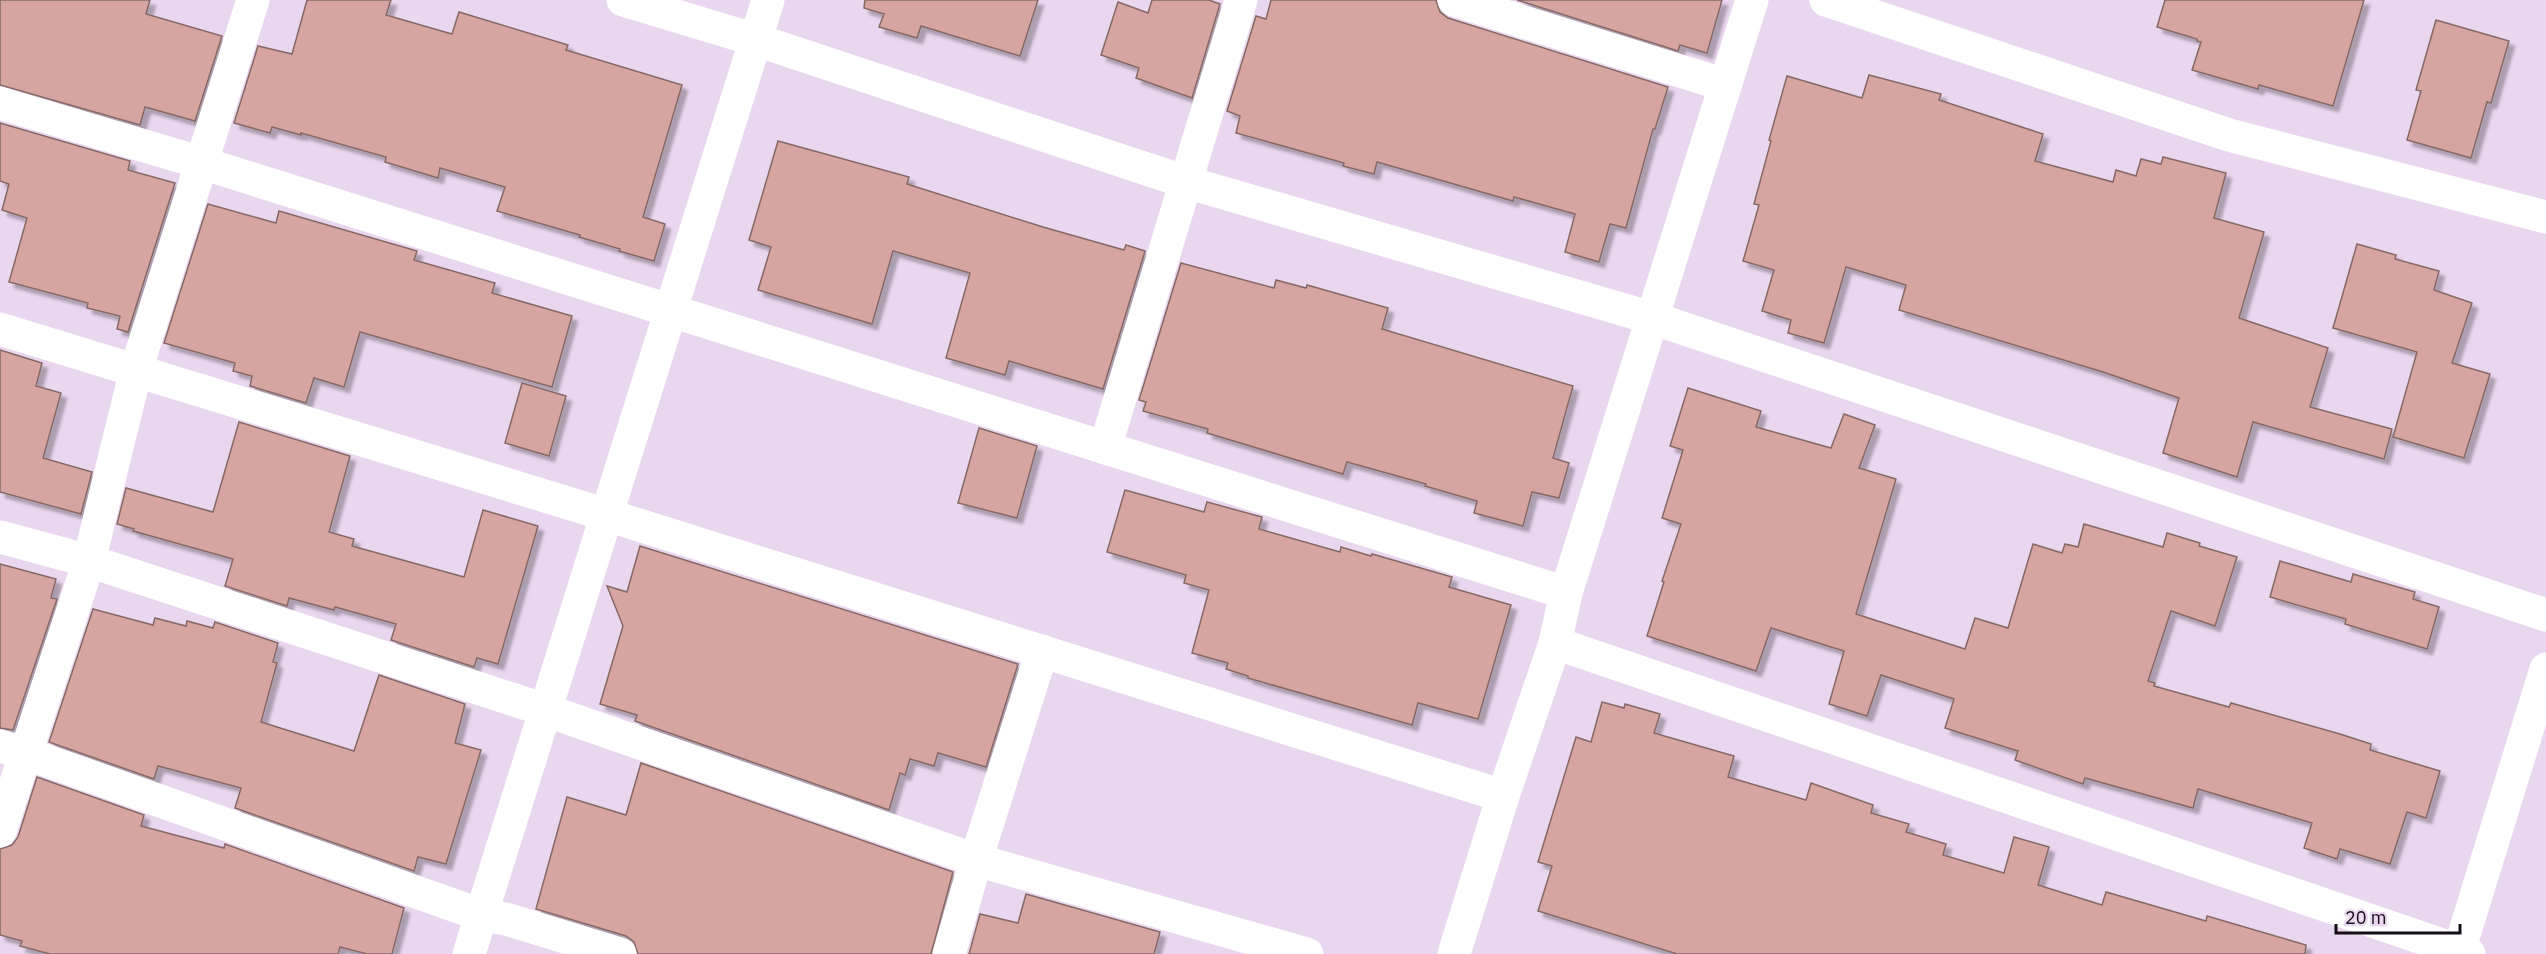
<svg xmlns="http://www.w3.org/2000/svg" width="2546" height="954" font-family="'IBM Plex Sans',sans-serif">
  <defs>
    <filter id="shadow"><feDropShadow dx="5.5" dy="5.5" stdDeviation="1.5" flood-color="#0004"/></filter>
  </defs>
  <rect width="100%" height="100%" fill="#e9d7ef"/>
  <g fill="#d6a5a1" stroke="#866966" stroke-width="1.5" filter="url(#shadow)">
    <path d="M0,0H150L146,14L222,36L195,121L145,107L140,125L0,85Z"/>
    <path d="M307,0H391L386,15L452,34L459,12L568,45L566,50L682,85L643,217L665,224L654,261L619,251L620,249L579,237L580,235L497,211L505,187L440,168L438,178L385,162L386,157L301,133V135L272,127L270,133L234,123L258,46L292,54Z"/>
    <path d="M865,0H1038L1020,56L921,26L917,38L879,27L884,14L864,8Z"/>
    <path d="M1152,0H1209L1220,4L1192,98L1136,78L1139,68L1101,55L1118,2L1148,13Z"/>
    <path d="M1271,0H1436L1440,12L1448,18L1668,87L1655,129H1653L1626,228L1610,224L1599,262L1565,252L1575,214L1514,197L1513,201L1377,162L1374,174L1343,166L1344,163L1236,133L1240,116L1227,111L1256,16L1266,19Z"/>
    <path d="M1517,0H1722L1707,53L1680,45L1678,51Z"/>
    <path d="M2165,0H2364L2333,106L2259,85L2258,89L2192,70L2201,42L2197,41V39L2157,27Z"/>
    <path d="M2436,20L2509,41L2491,103L2487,102L2471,158L2407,140L2421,91L2416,90Z"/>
    <path d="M1869,75L1941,94L1939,100L2043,134L2035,161L2113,182L2116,170L2136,176L2141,159L2161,164L2163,157L2226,173L2214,218L2264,232L2239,318L2328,348L2310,407L2392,429L2384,459L2253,422L2237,477L2163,453L2179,398L2103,372L1899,310L1906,285L1846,267L1824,343L1788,333L1791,320L1762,311L1774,270L1743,261L1759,205L1754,204L1771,141L1769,140L1787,76L1862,98Z"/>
    <path d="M0,123L130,161L128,170L175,183L128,332L117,329L120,316L87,308L88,303L9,282L27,218L2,210L9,184L0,181Z"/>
    <path d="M778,141L909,177L907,184L1043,227L1124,250L1126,245L1145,251L1103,389L1009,361L1005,375L946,358L970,273L893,251L872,324L758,290L771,247L749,240Z"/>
    <path d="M208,204L276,223L279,211L417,251L414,260L495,283L492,293L572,316L552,387L360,332L344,387L314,378L306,403L250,386L252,376L233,371L235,363L164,343Z"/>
    <path d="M2357,244L2396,255L2395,259L2439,271L2434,290L2472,303L2452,363L2490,374L2464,458L2393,437L2417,352L2333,328Z"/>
    <path d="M1181,263L1274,288L1276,280L1306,288L1307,285L1388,308L1382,329L1573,386L1553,458L1569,463L1559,498L1532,492L1523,526L1474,513L1477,501L1425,486L1426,484L1347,462L1343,474L1207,433L1208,429L1143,411L1146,402L1139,400Z"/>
    <path d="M0,350L42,363L36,386L61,393L43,458L92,472L81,514L0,492Z"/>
    <path d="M522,383L566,396L549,456L505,443Z"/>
    <path d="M1688,388L1761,411L1756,427L1831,448L1844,414L1875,425L1859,468L1896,479L1856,614L1965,649L1975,618L2008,628L2033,544L2062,553L2065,544L2078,547L2084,524L2163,547L2167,533L2200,543L2199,546L2237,557L2215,626L2171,611L2148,681L2155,683L2154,686L2229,707L2231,703L2340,734L2371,744L2370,750L2440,771L2426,818L2407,812L2390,864L2340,849L2337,859L2304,848L2312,823L2198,789L2193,808L2085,778L2083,784L2015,760L2018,751L1945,728L1954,699L1881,675L1867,716L1829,704L1844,651L1771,628L1756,671L1647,636L1664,582L1662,581L1681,524L1662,518L1683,450L1670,446Z"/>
    <path d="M239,422L350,456L329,532L354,539L352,546L464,577L483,510L538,526L498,664L477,658L474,667L391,640L396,624L335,607L334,610L289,598L287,606L225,586L233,559L133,531L134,529L117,524L126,488L213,512Z"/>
    <path d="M979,428L1037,446L1017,518L958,503Z"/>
    <path d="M1125,490L1204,512L1207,502L1262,517L1259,529L1340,552L1341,547L1371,556L1372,554L1452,577L1449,587L1511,605L1478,719L1418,703L1412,725L1248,678V676L1226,669L1228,663L1192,653L1209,590L1184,583L1186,575L1107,552Z"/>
    <path d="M640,546L1018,664L986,767L938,753L934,766L910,759L905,775L900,773L889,810L635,721L637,715L600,704L623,626L607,586L627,592Z"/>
    <path d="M2280,561L2351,582L2353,574L2415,592L2413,599L2439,607L2427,649L2345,624L2346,619L2270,597Z"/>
    <path d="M0,564L56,579L51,598L57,599L13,730L0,728Z"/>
    <path d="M93,609L153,625L155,618L186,626L187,621L213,628L215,622L278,643L273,662L277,663L261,722L354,751L379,675L465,704L455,743L481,750L446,864L418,857L414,871L235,808L241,788L158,766L154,779L49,742Z"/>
    <path d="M1602,702L1624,708L1625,704L1660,714L1654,733L1734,756L1728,777L1806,800L1811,783L1873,805L1871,813L1909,824L1906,832L1946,844L1943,855L2004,873L2014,837L2049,847L2038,885L2102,905L2106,892L2206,921L2207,916L2306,945L2305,954H1677L1538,911L1552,866L1538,862L1576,737L1591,742Z"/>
    <path d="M641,763L953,872L931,954H638L634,942L626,936L536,909L567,797L626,815Z"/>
    <path d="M37,777L144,815L141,826L224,848L225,844L404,908L392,954H367L340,947L338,954H50L20,946L22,941L0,935V849L12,845L18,837Z"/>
    <path d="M1026,894L1160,932L1154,954H969L980,914L1018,923Z"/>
  </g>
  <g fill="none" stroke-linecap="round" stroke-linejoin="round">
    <g stroke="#fff" stroke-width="33">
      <path d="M623,0L756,40L1186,182L1652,318L2546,615"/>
      <path d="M1454,0L1725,85"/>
      <path d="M1826,0L2229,135L2546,217"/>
      <path d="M0,103L202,163L1566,593"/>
      <path d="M0,329L607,515L1503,796"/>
      <path d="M1105,448L1241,0"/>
      <path d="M0,537L89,561L545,710L976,860L1307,954"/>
      <path d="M1555,643L2469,954"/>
      <path d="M0,746L25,753L481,915L506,919L620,954"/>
      <path d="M0,831L89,561L136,370L253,0"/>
      <path d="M469,954L768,0"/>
      <path d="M949,954L976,860L1042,651"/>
      <path d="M1454,954L1503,796L1555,643L1566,593L1752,0"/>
      <path d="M2458,954L2546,669"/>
    </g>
  </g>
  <path d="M2336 924v9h124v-9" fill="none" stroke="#140e16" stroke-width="3"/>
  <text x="2345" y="924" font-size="18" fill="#140e16" stroke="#e9d7ef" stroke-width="4.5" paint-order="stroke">20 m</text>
</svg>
